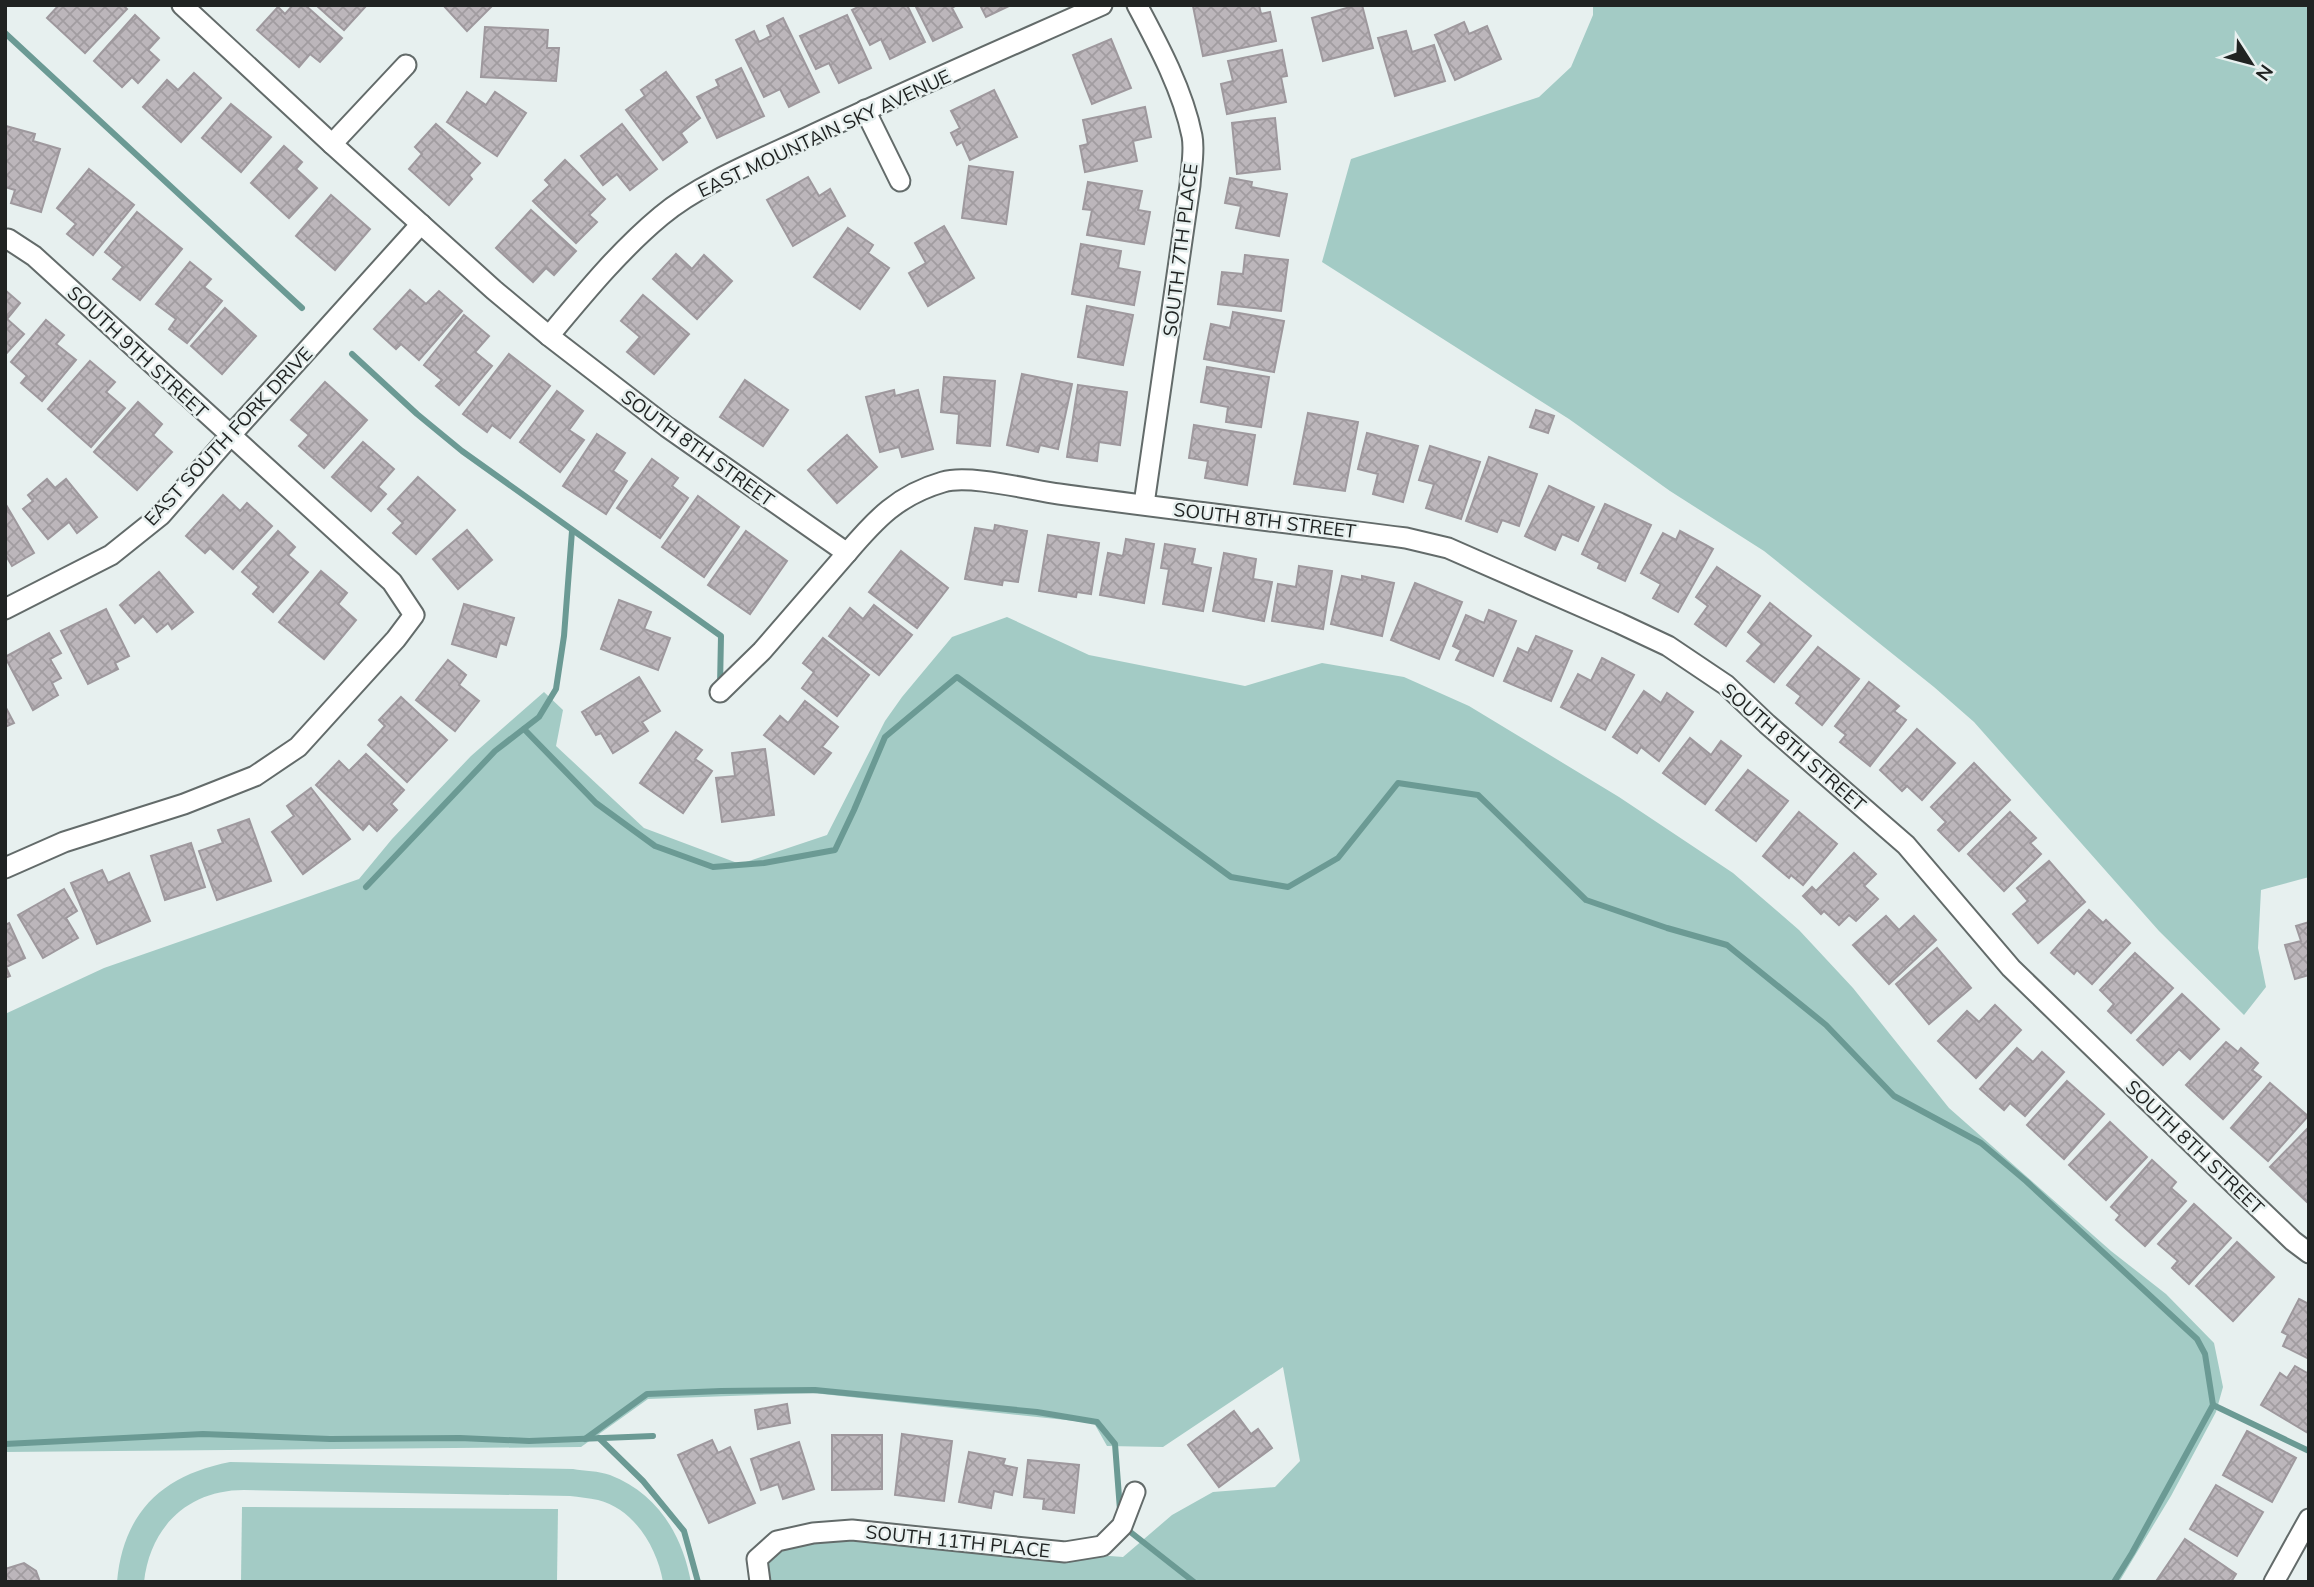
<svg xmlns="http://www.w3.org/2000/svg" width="2314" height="1587" font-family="Mulish,sans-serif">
  <defs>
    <pattern id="building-cross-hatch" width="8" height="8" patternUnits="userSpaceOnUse" patternTransform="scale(1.75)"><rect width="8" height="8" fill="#bcb6bb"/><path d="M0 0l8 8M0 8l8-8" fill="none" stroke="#a19ca0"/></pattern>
  </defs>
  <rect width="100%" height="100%" fill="#e7f0ef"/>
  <g fill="#a3cbc5">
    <path d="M1593,5H2309V877L2261,890L2258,948L2266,987L2244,1015L2159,931L1974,722L1934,687L1764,551L1670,491L1569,419L1322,262L1351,159L1539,97L1571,67L1593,15Z"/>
    <path d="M1007,617L1089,655L1245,686L1322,663L1404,677L1469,706L1619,797L1733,873L1799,930L1853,988L1949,1108L2111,1251L2166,1294L2214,1343L2223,1387L2216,1412L2171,1496L2119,1582H760L757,1559L813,1533L1123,1557L1172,1515L1213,1492L1275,1487L1300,1461L1283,1367L1163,1447L1107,1446L1094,1423L813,1393L648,1399L581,1447L5,1452V1014L104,968L359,879L392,839L471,756L544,692L563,710L556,746L644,828L740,864L827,835L885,721L902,697L952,637Z"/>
    <path d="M230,1462L573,1469C584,1471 599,1471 610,1475C657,1493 682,1534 691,1582H663C657,1547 634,1509 598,1500C589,1498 579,1497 570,1496L244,1490C188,1490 150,1527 144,1582H117C123,1512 163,1475 230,1462Z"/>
    <path d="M242,1507L558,1509L557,1582H241Z"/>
  </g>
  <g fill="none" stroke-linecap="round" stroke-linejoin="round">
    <g stroke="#6b9a94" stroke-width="6">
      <path d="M5,33L302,308"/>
      <path d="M352,354L417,414L462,451L721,636L720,686"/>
      <path d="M524,729L596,803L655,846L713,867L764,863L835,850L854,810L885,737L957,677L1231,877L1288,887L1338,858L1398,783L1478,795L1586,900L1667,928L1727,945L1826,1025L1894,1096L1981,1143L2026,1181L2197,1339L2205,1354L2213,1405"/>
      <path d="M366,887L495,751L539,717L556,689L564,636L572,531"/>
      <path d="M599,1438L643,1481L684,1531L698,1582"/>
      <path d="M585,1439L647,1394L721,1391L815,1390L1037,1412L1097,1422L1115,1444L1120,1510"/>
      <path d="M5,1444L203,1434L330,1439L460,1438L529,1441L653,1436"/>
      <path d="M1124,1527L1194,1582"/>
      <path d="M2114,1582L2132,1553L2213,1405L2309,1451"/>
    </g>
  </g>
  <g fill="url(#building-cross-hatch)" stroke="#9e989d" stroke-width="2">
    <path d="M59,5H123L127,9L85,53L47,18Z"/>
    <path d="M293,5H305L342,38L320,62L310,54L299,67L257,30L278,7L285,14Z"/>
    <path d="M316,5H365L366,6L344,30Z"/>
    <path d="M443,5H493L467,31Z"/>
    <path d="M862,5H907L925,42L890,59L881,39L870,45L852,10Z"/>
    <path d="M915,5H957L952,8L962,27L933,41Z"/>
    <path d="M980,5H1011L986,17Z"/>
    <path d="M1198,5H1259L1261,14L1270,12L1276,41L1203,56L1193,6Z"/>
    <path d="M1357,5H1362L1373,48L1323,61L1312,18Z"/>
    <path d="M135,15L159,38L148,50L159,60L138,83L132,77L122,87L94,61Z"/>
    <path d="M847,15L871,68L839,83L829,63L816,69L800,36Z"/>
    <path d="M783,18L819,92L789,107L780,89L764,97L736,40L754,31L759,42L771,36L767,26Z"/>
    <path d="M1464,22L1469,34L1487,26L1501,59L1455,80L1435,35Z"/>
    <path d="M485,27L548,30L547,48H559L556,81L481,77Z"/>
    <path d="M1406,31L1412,52L1434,45L1445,81L1395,96L1378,38Z"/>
    <path d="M1111,39L1131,88L1092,104L1073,55Z"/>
    <path d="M1282,50L1287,76L1281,77L1286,102L1227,114L1221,84L1233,81L1228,61Z"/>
    <path d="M741,68L764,116L717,138L697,97L719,86L716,80Z"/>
    <path d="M666,72L700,118L681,133L687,142L663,160L626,110L645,96L641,90Z"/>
    <path d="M194,73L221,98L181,142L143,107L167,80L178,90Z"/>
    <path d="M994,90L1017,137L970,160L962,142L957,145L951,133L960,128L951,111Z"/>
    <path d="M467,92L486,105L495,92L526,113L497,156L447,122Z"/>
    <path d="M231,104L271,137L241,172L202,138Z"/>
    <path d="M1145,107L1151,137L1133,141L1137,161L1085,172L1080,146L1088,144L1083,120Z"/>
    <path d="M1275,118L1280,169L1237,174L1232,123Z"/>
    <path d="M436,124L480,163L469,175L472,179L449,205L409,169L422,154L415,147Z"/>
    <path d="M622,124L657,169L630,190L617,174L603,185L581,156Z"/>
    <path d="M6,126L35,134L33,141L60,149L41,212L11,203L15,190L5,187Z"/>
    <path d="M284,146L302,162L296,169L317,188L289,218L251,183Z"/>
    <path d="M565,160L605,199L589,215L597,222L576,243L533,201L550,185L545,180Z"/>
    <path d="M969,166L1013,172L1006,224L962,218Z"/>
    <path d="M89,169L134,205L93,255L67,234L76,224L57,208Z"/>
    <path d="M808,177L819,196L830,189L845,216L793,246L767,200Z"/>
    <path d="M1230,178L1252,182L1251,187L1287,194L1279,236L1236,228L1241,206L1225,203Z"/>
    <path d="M1088,182L1142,191L1138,210L1150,212L1144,244L1087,235L1092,210L1083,209Z"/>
    <path d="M331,195L370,229L335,270L296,236Z"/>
    <path d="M531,210L576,251L554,275L546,268L533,282L496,248Z"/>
    <path d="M137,212L182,249L140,300L113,279L123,267L105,252Z"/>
    <path d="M944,226L974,278L928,306L909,273L926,263L915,243Z"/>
    <path d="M848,228L873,245L868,253L889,268L860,309L814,277Z"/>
    <path d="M1081,244L1121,251L1118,268L1140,272L1134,305L1072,294Z"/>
    <path d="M676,254L692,269L704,255L732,281L697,319L653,279Z"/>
    <path d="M1245,255L1288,260L1281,311L1218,304L1222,272L1243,274Z"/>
    <path d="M190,262L211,279L204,287L222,301L187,343L169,329L176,319L156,304Z"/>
    <path d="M5,290L20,303L7,319L24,334L5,355Z"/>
    <path d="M410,290L426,304L439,291L462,311L419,360L401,344L396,349L374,329Z"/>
    <path d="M643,295L689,334L654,374L627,352L640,337L621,321Z"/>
    <path d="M1087,306L1133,315L1123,365L1078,357Z"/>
    <path d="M225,308L256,336L222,374L191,346Z"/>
    <path d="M1233,312L1284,321L1274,372L1204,359L1211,324L1230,328Z"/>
    <path d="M464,315L489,336L475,352L492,366L459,405L436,386L442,380L424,365Z"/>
    <path d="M46,320L64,335L56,344L76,360L42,401L21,383L27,376L11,362Z"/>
    <path d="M509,354L550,386L510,438L492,425L487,432L463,414Z"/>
    <path d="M90,361L115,382L106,392L125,408L91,447L48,409Z"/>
    <path d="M1207,367L1269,377L1261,427L1226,422L1228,407L1201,402Z"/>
    <path d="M1022,374L1072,384L1058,449L1040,445L1038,452L1007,445Z"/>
    <path d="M944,377L995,381L990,446L957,443L959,414L941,412Z"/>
    <path d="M745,380L788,410L763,446L720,417Z"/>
    <path d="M325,382L367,420L324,468L299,446L309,435L291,420Z"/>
    <path d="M1078,385L1127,392L1120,445L1099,442L1097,461L1067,457Z"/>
    <path d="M894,390L895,396L918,390L933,449L902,457L899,447L880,452L866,397Z"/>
    <path d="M557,391L583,411L569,430L584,440L560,472L520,442Z"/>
    <path d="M138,402L162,424L153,435L172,452L137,490L94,452Z"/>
    <path d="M1536,410L1554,416L1548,433L1530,427Z"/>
    <path d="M1308,413L1358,422L1345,491L1294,484Z"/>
    <path d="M1194,425L1255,435L1247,485L1205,478L1208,461L1189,458Z"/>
    <path d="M1367,433L1418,446L1403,502L1373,494L1378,474L1358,469Z"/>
    <path d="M597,434L625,453L613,471L627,481L606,514L563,486Z"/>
    <path d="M847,435L877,467L837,503L808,470Z"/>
    <path d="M363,442L394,469L378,487L386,494L371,511L332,477Z"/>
    <path d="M1430,446L1480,462L1461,519L1426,508L1434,484L1419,480Z"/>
    <path d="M1489,457L1537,474L1519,526L1502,520L1497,532L1466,521Z"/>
    <path d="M652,459L678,478L672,486L688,498L660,538L617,508Z"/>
    <path d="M418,477L455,510L416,554L393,533L403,523L388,509Z"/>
    <path d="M47,479L55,488L66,479L97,517L77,533L69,522L48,539L23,509L33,501L28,495Z"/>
    <path d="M1549,486L1594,507L1578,541L1562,534L1555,550L1525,536Z"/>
    <path d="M223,495L240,511L247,503L272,526L233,569L210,548L205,553L186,536Z"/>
    <path d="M698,496L739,527L704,577L662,547Z"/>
    <path d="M5,503L34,553L12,566L5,554Z"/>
    <path d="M1605,504L1651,525L1625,581L1598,568L1600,563L1582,554Z"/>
    <path d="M995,525L1027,531L1018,582L1003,580L1002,585L965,579L975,528L994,531Z"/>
    <path d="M467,530L492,560L458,589L433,559Z"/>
    <path d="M278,531L295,547L288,555L308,572L273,612L253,594L259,587L242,572Z"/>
    <path d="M746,531L787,561L750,614L708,585Z"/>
    <path d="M1680,531L1713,549L1678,612L1653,598L1661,584L1641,573L1663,533L1676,540Z"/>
    <path d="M1048,535L1099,543L1091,594L1077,592L1076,597L1039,591Z"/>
    <path d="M1126,539L1154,544L1144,603L1100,595L1108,553L1123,556Z"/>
    <path d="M1165,544L1195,549L1192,564L1211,568L1203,611L1163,604L1169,569L1161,568Z"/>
    <path d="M901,551L948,588L917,628L869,592Z"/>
    <path d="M1224,553L1256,559L1253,579L1272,582L1264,621L1213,611Z"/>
    <path d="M1299,566L1332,571L1323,629L1272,621L1278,584L1296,587Z"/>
    <path d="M1717,567L1760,596L1726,646L1695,624L1708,606L1696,597Z"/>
    <path d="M321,571L347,593L338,604L356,620L324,659L279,622Z"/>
    <path d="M159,572L193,612L172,629L168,623L157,632L143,616L135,623L120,605Z"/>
    <path d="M1342,576L1362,580V576L1394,583L1382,636L1331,624Z"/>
    <path d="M1415,583L1462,602L1439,659L1391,640Z"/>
    <path d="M619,600L651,612L644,629L670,638L658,670L601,649Z"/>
    <path d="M1770,603L1811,636L1774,682L1747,661L1762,644L1748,632Z"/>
    <path d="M464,604L514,618L506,645L500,643L496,657L452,644Z"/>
    <path d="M874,605L912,635L879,675L829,636L850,608L863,619Z"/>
    <path d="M106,609L129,656L115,663L118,669L88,684L61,631Z"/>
    <path d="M1489,610L1516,621L1493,676L1456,660L1461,650L1453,646L1466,615L1484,623Z"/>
    <path d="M49,633L61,653L50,659L61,678L52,683L58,695L33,710L5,657Z"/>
    <path d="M1536,636L1572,651L1551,701L1504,681L1518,648L1528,653Z"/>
    <path d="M823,638L869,675L837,716L802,688L814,672L803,663Z"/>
    <path d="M1818,647L1859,679L1822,725L1796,703L1801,696L1787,685Z"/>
    <path d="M1602,658L1634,675L1605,730L1561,707L1578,674L1591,681Z"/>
    <path d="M448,660L466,675L459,685L479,701L455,731L416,700Z"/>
    <path d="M639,677L660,711L642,722L648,731L613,753L601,733L596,735L582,712Z"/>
    <path d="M1869,682L1899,706L1894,711L1906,720L1870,766L1840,742L1846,735L1835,726Z"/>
    <path d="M1644,691L1661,703L1667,693L1693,712L1659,761L1641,747L1637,753L1613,737Z"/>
    <path d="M401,697L447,740L407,782L368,745L385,726L379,720Z"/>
    <path d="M805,701L838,727L822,747L831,753L814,774L764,735L780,716L788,723Z"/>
    <path d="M5,706L14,723L5,727Z"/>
    <path d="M1917,729L1955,763L1922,800L1907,786L1902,791L1880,770Z"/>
    <path d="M676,732L702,750L695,759L712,771L683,813L640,783Z"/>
    <path d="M1690,738L1711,755L1721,741L1741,756L1705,804L1663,773Z"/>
    <path d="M765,749L774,815L722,822L716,778L735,776L732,753Z"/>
    <path d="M366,754L404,790L391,804L397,810L377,831L369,823L363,830L316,785L339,761L349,771Z"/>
    <path d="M1974,763L2010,800L1959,851L1938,830L1946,822L1931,807Z"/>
    <path d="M1748,770L1788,801L1756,841L1716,810Z"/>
    <path d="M311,788L350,839L303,874L272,832L294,816L287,806Z"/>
    <path d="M1799,812L1837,844L1803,885L1791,875L1789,878L1763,856Z"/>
    <path d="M2010,812L2036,838L2030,843L2041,854L2004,891L1968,854Z"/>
    <path d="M249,819L271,881L217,900L199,851L223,843L218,830Z"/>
    <path d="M191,843L205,887L165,900L151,856Z"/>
    <path d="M1854,853L1876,874L1864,886L1878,899L1856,921L1849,915L1839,925L1824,911L1821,914L1803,896L1812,887L1816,891Z"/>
    <path d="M2049,861L2085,902L2038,943L2013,914L2028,901L2017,888Z"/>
    <path d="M102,870L108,883L129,873L150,921L97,944L71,883Z"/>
    <path d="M64,889L77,911L66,918L78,938L43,958L18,915Z"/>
    <path d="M2089,910L2103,923L2106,920L2130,943L2092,984L2077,970L2074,974L2051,953Z"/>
    <path d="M1886,916L1899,930L1914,916L1936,940L1889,984L1853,945Z"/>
    <path d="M2309,922V975L2295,979L2285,945L2301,941L2296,926Z"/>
    <path d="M9,923L25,958L6,967L10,976L5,978V925Z"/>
    <path d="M1937,948L1971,988L1929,1024L1896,984Z"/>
    <path d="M2135,953L2173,988L2131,1033L2108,1011L2114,1004L2100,990Z"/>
    <path d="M2182,994L2219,1029L2190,1059L2179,1049L2163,1065L2137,1040Z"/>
    <path d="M1995,1005L2021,1030L1976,1078L1938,1041L1967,1011L1979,1022Z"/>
    <path d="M2226,1042L2238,1052L2241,1048L2258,1063L2252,1070L2261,1077L2223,1119L2186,1085Z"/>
    <path d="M2017,1048L2033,1062L2042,1052L2064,1072L2025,1116L2010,1103L2004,1110L1980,1089Z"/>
    <path d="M2067,1081L2104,1114L2064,1159L2027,1125Z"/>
    <path d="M2270,1083L2308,1116L2268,1161L2231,1128Z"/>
    <path d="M2110,1122L2147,1157L2106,1200L2069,1165Z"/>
    <path d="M2309,1127V1202L2308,1203L2270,1167Z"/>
    <path d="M2152,1160L2176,1182L2171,1188L2186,1201L2145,1246L2116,1220L2120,1215L2111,1207Z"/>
    <path d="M2194,1204L2231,1238L2189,1284L2172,1268L2178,1261L2158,1244Z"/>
    <path d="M2237,1242L2274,1277L2233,1321L2196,1286Z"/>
    <path d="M2299,1299L2309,1304V1359L2283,1346L2288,1335L2282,1332Z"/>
    <path d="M2295,1366L2309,1374L2308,1433L2261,1405L2280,1373L2287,1378Z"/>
    <path d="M787,1404L790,1423L758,1429L755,1410Z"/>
    <path d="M1234,1411L1251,1434L1258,1429L1272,1448L1219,1487L1188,1445Z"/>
    <path d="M2247,1431L2296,1458L2272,1502L2223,1475Z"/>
    <path d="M902,1434L952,1441L944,1501L895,1495Z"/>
    <path d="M832,1435H882V1489L832,1490Z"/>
    <path d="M712,1440L718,1453L730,1447L755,1503L709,1523L678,1455Z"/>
    <path d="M799,1442L814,1489L783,1499L778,1484L761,1490L751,1459Z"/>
    <path d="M969,1452L1005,1459L1003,1465L1017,1468L1012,1495L994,1491L991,1508L959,1502Z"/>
    <path d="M1028,1460L1079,1465L1074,1513L1043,1509L1044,1499L1024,1497Z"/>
    <path d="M2216,1485L2263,1512L2237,1556L2190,1529Z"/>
    <path d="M2185,1539L2236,1574L2231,1582H2159L2157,1580Z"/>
    <path d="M24,1563L36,1571L40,1582H5V1569Z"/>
  </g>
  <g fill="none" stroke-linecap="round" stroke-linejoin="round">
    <defs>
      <g id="street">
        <path d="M182,5L332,144L494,290L549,336L667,427L847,553C876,519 898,495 943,482C969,474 1030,490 1059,494C1174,510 1290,523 1406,538L1448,548L1619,623L1668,646L1726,685L1767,724L1906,845L2011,968L2241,1191L2293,1241L2309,1253"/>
        <path d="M1137,5C1159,46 1183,91 1192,136C1195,151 1191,169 1190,185L1144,504"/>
        <path d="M865,110L900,181"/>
        <path d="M332,144L406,65"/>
        <path d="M5,240L8,239L34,256L392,582L414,615L396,639L298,747L255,776L184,804L64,842L5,868"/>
        <path d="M549,336C584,294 619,251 661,216C699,184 761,159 806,138C904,92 1003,49 1102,5"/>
        <path d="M5,609L111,555L161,515L230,436L421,224"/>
        <path d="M720,692L762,651L847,553"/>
        <path d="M760,1582L757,1559L777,1541L813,1533L852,1530L1065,1552L1102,1546L1122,1526L1135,1492"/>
        <path d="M2274,1582L2309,1519"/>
      </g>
    </defs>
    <use href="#street" stroke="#636b6a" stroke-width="23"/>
    <use href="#street" stroke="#fff" stroke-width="19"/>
  </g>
  <g text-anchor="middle" stroke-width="5" stroke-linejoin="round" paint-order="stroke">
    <g font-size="19" fill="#202322" stroke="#e7f0ef">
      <text transform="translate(824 133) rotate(-25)" y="7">EAST MOUNTAIN SKY AVENUE</text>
      <text transform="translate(1180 250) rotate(-83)" y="7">SOUTH 7TH PLACE</text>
      <text transform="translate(138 352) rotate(43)" y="7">SOUTH 9TH STREET</text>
      <text transform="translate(228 436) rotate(-47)" y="7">EAST SOUTH FORK DRIVE</text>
      <text transform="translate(698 448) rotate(36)" y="7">SOUTH 8TH STREET</text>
      <text transform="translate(1265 520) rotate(7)" y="7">SOUTH 8TH STREET</text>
      <text transform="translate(1794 747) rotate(41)" y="7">SOUTH 8TH STREET</text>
      <text transform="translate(2195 1147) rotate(44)" y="7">SOUTH 8TH STREET</text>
      <text transform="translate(958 1541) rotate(6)" y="7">SOUTH 11TH PLACE</text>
    </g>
  </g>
  <rect width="2314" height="1587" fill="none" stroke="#202322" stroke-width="14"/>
  <g transform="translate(2251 63) rotate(126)" stroke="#e7f0ef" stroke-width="5" paint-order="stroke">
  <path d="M0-5L12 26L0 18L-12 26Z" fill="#202322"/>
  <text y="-10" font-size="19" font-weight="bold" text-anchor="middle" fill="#202322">N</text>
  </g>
</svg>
